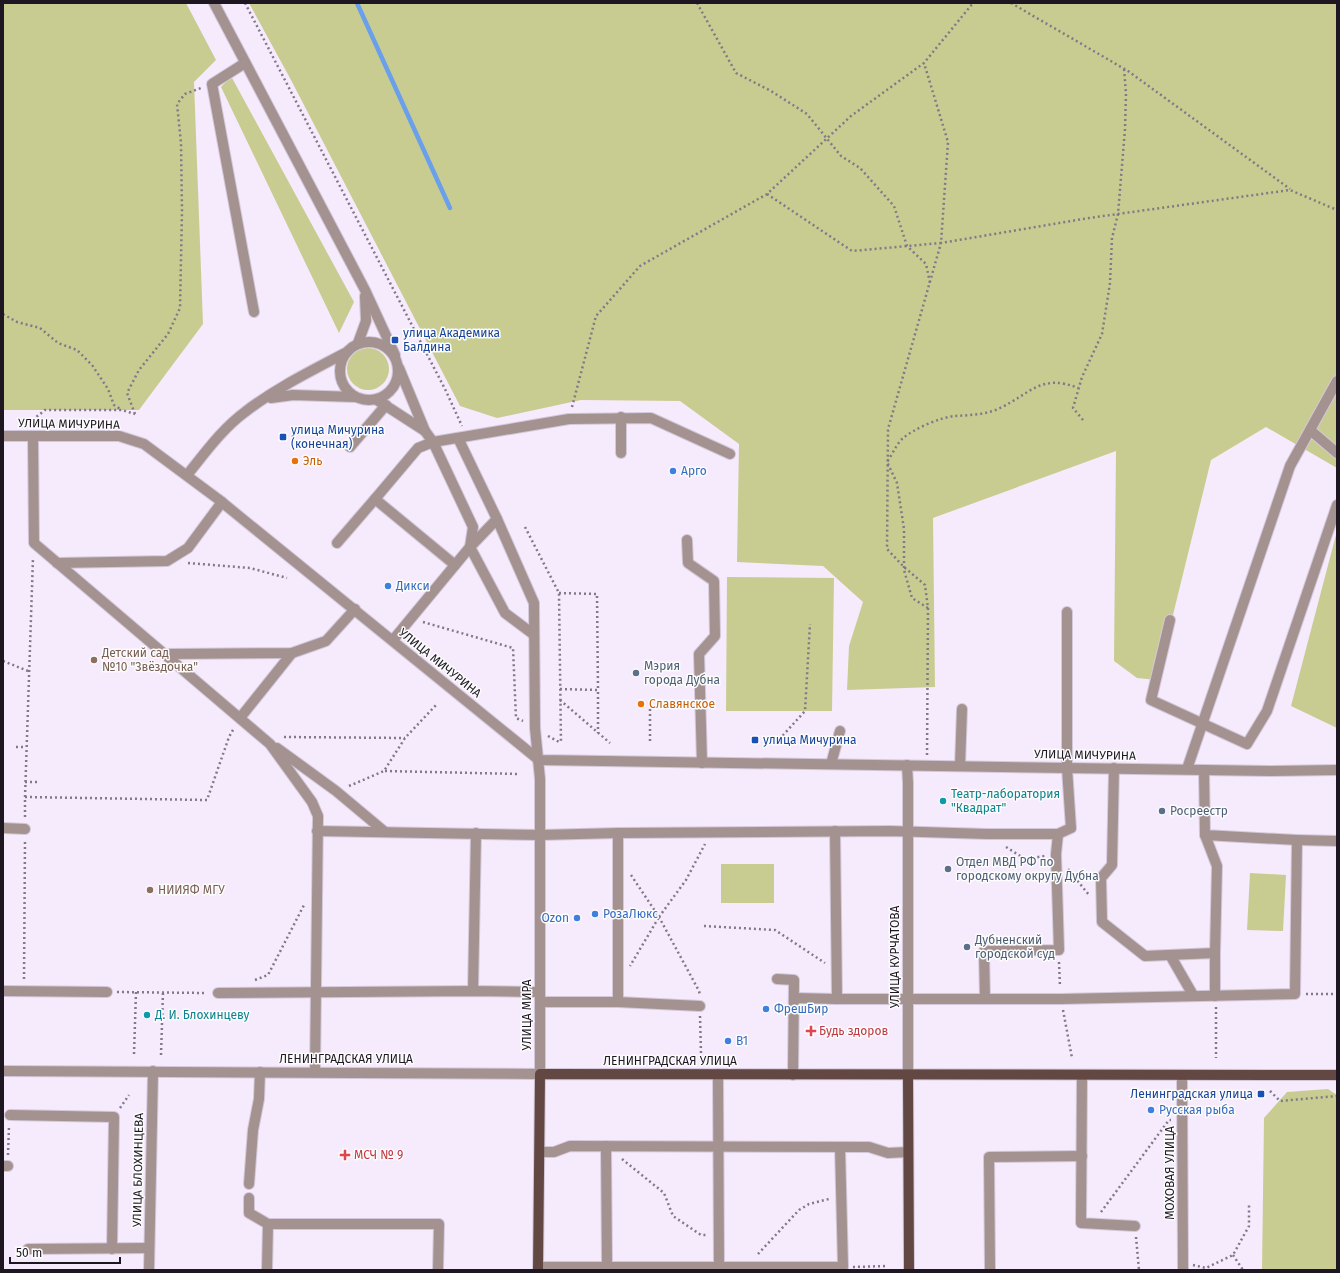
<svg xmlns="http://www.w3.org/2000/svg" width="1340" height="1273" font-family="'Fira Sans',sans-serif">
  <rect width="100%" height="100%" fill="#f6eafd"/>
  <g fill="#c9cc91">
    <path d="M3,3H186L216,60L194,82L203,324L139,410H3Z"/>
    <path d="M249,3H1337V468L1266,427L1211,460L1157,680L1137,678L1114,661L1116,451L933,518L935,687L847,690L849,646L863,602L823,566L737,562L739,444L680,401L581,400L497,418L460,406L291,80Z"/>
    <path d="M231,76L354,302L339,333L221,87Z"/>
    <circle cx="368" cy="369" r="21"/>
    <path d="M1337,531V728L1291,706Z"/>
    <path d="M727,577L834,578L832,711H726Z"/>
    <rect x="721" y="864" width="53" height="39"/>
    <path d="M1250,873L1286,875L1283,931L1247,930Z"/>
    <path d="M1328,1089L1337,1095L1336,1270H1262L1264,1118L1287,1092Z"/>
  </g>
  <g fill="none" stroke-linecap="round" stroke-linejoin="round">
    <path stroke="#699feb" stroke-width="4.5" d="M357,3L450,208"/>
    <defs>
      <g id="minor">
        <path d="M214,3L365,290L395,355"/>
        <path d="M245,63L212,84L254,312"/>
        <circle cx="369" cy="371" r="29"/>
        <path d="M358,343L366,321L365,296"/>
        <path d="M271,398L293,395L355,397"/>
        <path d="M377,400L425,431"/>
        <path d="M621,417V453"/>
        <path d="M1310,430L1337,453"/>
        <path d="M3,436H119L144,444L218,499L539,760L1271,771L1337,770"/>
        <path d="M33,436L34,543L270,744L312,802L318,816L315,1072"/>
        <path d="M350,447L386,405"/>
        <path d="M187,475C205,453 222,429 245,412C276,388 313,370 347,352"/>
        <path d="M497,519L470,547L505,613L533,634"/>
        <path d="M687,540L688,563L714,581L715,636L699,654L702,763"/>
        <path d="M337,543L375,499"/>
        <path d="M57,563L167,561L188,548L222,502"/>
        <path d="M455,565L375,499L418,448L433,442L569,419L651,418L730,454"/>
        <path d="M1170,620L1151,700L1247,744L1267,711L1337,505"/>
        <path d="M393,640L470,547L473,527L433,442L425,431L399,368"/>
        <path d="M166,654L292,653L326,641L355,609"/>
        <path d="M240,718L292,653"/>
        <path d="M277,748L336,791L385,832"/>
        <path d="M831,764L840,731"/>
        <path d="M907,765L908,783V1075"/>
        <path d="M960,766L962,709"/>
        <path d="M1114,768L1112,865L1101,878L1102,922L1145,956L1215,953V996"/>
        <path d="M1187,769L1290,466L1337,381"/>
        <path d="M3,828L25,829"/>
        <path d="M317,831L540,835L618,833"/>
        <path d="M835,831L837,999H1061L1295,994L1297,840L1205,835L1204,770"/>
        <path d="M1058,834L1071,828L1067,768V612"/>
        <path d="M1205,835L1217,866L1215,953"/>
        <path d="M1297,840L1337,841"/>
        <path d="M1170,955L1193,995"/>
        <path d="M777,979L794,980L793,1075"/>
        <path d="M3,991L107,992"/>
        <path d="M473,991L476,833"/>
        <path d="M218,993L473,991L540,992"/>
        <path d="M794,998L837,999"/>
        <path d="M540,1002H618V833L890,831L987,834H1058L1056,854L1059,950L984,951L985,999"/>
        <path d="M618,1002L700,1006"/>
        <path d="M3,1071L540,1074V779L535,728L534,603L497,519L458,438"/>
        <path d="M1082,1076L1081,1223L1135,1226"/>
        <path d="M1182,1076L1183,1270"/>
        <path d="M10,1115L114,1117L112,1249"/>
        <path d="M606,1146L607,1266"/>
        <path d="M540,1152H554L570,1146L869,1147L888,1153L908,1152"/>
        <path d="M3,1166H8"/>
        <path d="M249,1184L253,1130L259,1099L260,1072"/>
        <path d="M249,1198V1213L268,1224"/>
        <path d="M28,1249L149,1248"/>
        <path d="M539,1267H719L718,1074"/>
        <path d="M719,1267H843L840,1147"/>
        <path d="M149,1270L153,1071"/>
        <path d="M267,1270L268,1224H439L438,1270"/>
        <path d="M990,1270L989,1157L1082,1156"/>
      </g>
      <g id="major">
        <path d="M908,1075L909,1270"/>
        <path d="M538,1270L540,1074L1337,1075"/>
      </g>
    </defs>
    <use href="#minor" stroke="#d3c8da" stroke-width="12"/>
    <use href="#major" stroke="#d3c8da" stroke-width="12"/>
    <g stroke="#827988" stroke-width="2.5" stroke-dasharray="2 3" stroke-linecap="butt">
      <path d="M245,3L445,389L462,426"/>
      <path d="M697,3L736,73L771,91L807,114L841,156L860,168L894,206L907,246L926,264L930,283"/>
      <path d="M1011,3L1128,71L1290,189"/>
      <path d="M767,194L852,251L941,243L948,142L924,63"/>
      <path d="M3,314L17,322L40,328L58,343L77,350L92,365L108,389L114,405L122,410"/>
      <path d="M572,407L596,316L640,266L767,194L851,116L924,63L973,3"/>
      <path d="M135,414L127,393L139,370L168,334L180,308L182,211L181,143L177,104L185,94L201,88"/>
      <path d="M1083,420L1073,408L1082,377L1102,334L1110,283L1112,238L1118,214L1125,129L1126,94L1124,68"/>
      <path d="M34,426L35,418L45,410H122L135,414"/>
      <path d="M525,527L559,593L561,743"/>
      <path d="M188,563L250,568L287,578"/>
      <path d="M559,593L597,594L598,690"/>
      <path d="M928,608L912,598L904,570V529L897,483L887,462C892,455 896,445 902,439C913,429 941,417 955,416C970,415 986,415 1000,408C1030,394 1041,373 1078,388"/>
      <path d="M423,622L513,648L516,718L523,721"/>
      <path d="M3,661L28,671"/>
      <path d="M560,689L598,690V733"/>
      <path d="M560,700L610,743"/>
      <path d="M650,704V743"/>
      <path d="M548,736L561,743"/>
      <path d="M284,737L405,738"/>
      <path d="M776,743L805,711L810,624"/>
      <path d="M16,747H25"/>
      <path d="M927,755L928,608L925,585L904,567L887,549L888,429L941,243L1089,218L1290,190L1337,210"/>
      <path d="M385,771L519,774"/>
      <path d="M25,782H40"/>
      <path d="M349,786L384,771L405,738L437,704"/>
      <path d="M25,797L33,558"/>
      <path d="M25,817V797L207,800L229,737L234,728"/>
      <path d="M1006,847L1025,859L1045,856"/>
      <path d="M1068,869L1089,895"/>
      <path d="M631,875L659,917L699,991L700,995"/>
      <path d="M630,917H659L630,966"/>
      <path d="M659,917L686,880L705,844"/>
      <path d="M704,926L775,930L825,963"/>
      <path d="M1059,962L1060,987"/>
      <path d="M24,979L25,840"/>
      <path d="M255,980L268,975L304,905"/>
      <path d="M117,992L206,993"/>
      <path d="M1306,994H1337"/>
      <path d="M1216,1007V1058"/>
      <path d="M1063,1010L1072,1058"/>
      <path d="M700,1016L701,1054"/>
      <path d="M134,1054L136,992"/>
      <path d="M161,1055L163,992"/>
      <path d="M1270,1091L1280,1101L1337,1096"/>
      <path d="M120,1108L129,1095"/>
      <path d="M8,1155L9,1126"/>
      <path d="M622,1159L664,1193L673,1216L701,1235H708"/>
      <path d="M1101,1212L1169,1120H1171"/>
      <path d="M1136,1237L1139,1270"/>
      <path d="M758,1254L799,1210L809,1204L829,1199"/>
      <path d="M1233,1255L1243,1270"/>
      <path d="M1193,1265L1206,1268L1233,1255L1249,1226V1205"/>
      <path d="M853,1267L888,1266"/>
    </g>
    <use href="#minor" stroke="#a3928f" stroke-width="10"/>
    <use href="#major" stroke="#634742" stroke-width="10"/>
  </g>
  <g fill="#1a4fb4" stroke="#fcfcfc" stroke-width="1.5">
    <rect x="391" y="336" width="8" height="8" rx="2"/>
    <rect x="279" y="433" width="8" height="8" rx="2"/>
    <rect x="751" y="736" width="8" height="8" rx="2"/>
    <rect x="1257" y="1090" width="8" height="8" rx="2"/>
  </g>
  <g fill="#e8710a" stroke="#fcfcfc" stroke-width="1.5">
    <circle cx="295" cy="461" r="4"/>
    <circle cx="641" cy="704" r="4"/>
  </g>
  <g fill="#3f7fe0" stroke="#fcfcfc" stroke-width="1.5">
    <circle cx="673" cy="471" r="4"/>
    <circle cx="388" cy="586" r="4"/>
    <circle cx="595" cy="914" r="4"/>
    <circle cx="577" cy="918" r="4"/>
    <circle cx="766" cy="1009" r="4"/>
    <circle cx="728" cy="1041" r="4"/>
    <circle cx="1151" cy="1110" r="4"/>
  </g>
  <g fill="#8d6e63" stroke="#fcfcfc" stroke-width="1.5">
    <circle cx="94" cy="660" r="4"/>
    <circle cx="150" cy="890" r="4"/>
  </g>
  <g fill="#5c6f8a" stroke="#fcfcfc" stroke-width="1.5">
    <circle cx="636" cy="673" r="4"/>
    <circle cx="1162" cy="811" r="4"/>
    <circle cx="948" cy="869" r="4"/>
    <circle cx="967" cy="947" r="4"/>
  </g>
  <g fill="#0f9aa8" stroke="#fcfcfc" stroke-width="1.5">
    <circle cx="943" cy="801" r="4"/>
    <circle cx="147" cy="1015" r="4"/>
  </g>
  <g fill="#e0444e" stroke="#fcfcfc" stroke-width="1.5">
    <path d="M809 1025h4v4h4v4h-4v4h-4v-4h-4v-4h4z"/>
    <path d="M343 1149h4v4h4v4h-4v4h-4v-4h-4v-4h4z"/>
  </g>
  <g text-anchor="middle" stroke-width="3" stroke-linejoin="round" paint-order="stroke">
    <g font-size="12" fill="#164399" stroke="#fcfcfc" text-anchor="start">
      <text x="403" y="337">улица Академика<tspan x="403" dy="14">Балдина</tspan></text>
      <text x="291" y="434">улица Мичурина<tspan x="291" dy="14">(конечная)</tspan></text>
      <text x="763" y="744">улица Мичурина</text>
      <text x="1253" y="1098" text-anchor="end">Ленинградская улица</text>
    </g>
    <g font-size="12" fill="#1e1722" stroke="#fcfcfc">
      <text transform="translate(69 424) rotate(1)" y="4">УЛИЦА МИЧУРИНА</text>
      <text transform="translate(440 663) rotate(39)" y="4">УЛИЦА МИЧУРИНА</text>
      <text transform="translate(1085 755) rotate(1)" y="4">УЛИЦА МИЧУРИНА</text>
      <text transform="translate(895 957) rotate(-90)" y="4">УЛИЦА КУРЧАТОВА</text>
      <text transform="translate(527 1015) rotate(-90)" y="4">УЛИЦА МИРА</text>
      <text x="346" y="1063">ЛЕНИНГРАДСКАЯ УЛИЦА</text>
      <text x="670" y="1065">ЛЕНИНГРАДСКАЯ УЛИЦА</text>
      <text transform="translate(138 1170) rotate(-89)" y="4">УЛИЦА БЛОХИНЦЕВА</text>
      <text transform="translate(1170 1173) rotate(-90)" y="4">МОХОВАЯ УЛИЦА</text>
    </g>
    <g font-size="12" fill="#c56008" stroke="#fcfcfc" text-anchor="start">
      <text x="303" y="465">Эль</text>
      <text x="649" y="708">Славянское</text>
    </g>
    <g font-size="12" fill="#366cbe" stroke="#fcfcfc" text-anchor="start">
      <text x="681" y="475">Арго</text>
      <text x="396" y="590">Дикси</text>
      <text x="603" y="918">РозаЛюкс</text>
      <text x="569" y="922" text-anchor="end">Ozon</text>
      <text x="774" y="1013">ФрешБир</text>
      <text x="736" y="1045">В1</text>
      <text x="1159" y="1114">Русская рыба</text>
    </g>
    <g font-size="12" fill="#785e54" stroke="#fcfcfc" text-anchor="start">
      <text x="102" y="657">Детский сад<tspan x="102" dy="14">№10 "Звёздочка"</tspan></text>
      <text x="158" y="894">НИИЯФ МГУ</text>
    </g>
    <g font-size="12" fill="#4e5e75" stroke="#fcfcfc" text-anchor="start">
      <text x="644" y="670">Мэрия<tspan x="644" dy="14">города Дубна</tspan></text>
      <text x="1170" y="815">Росреестр</text>
      <text x="956" y="866">Отдел МВД РФ по<tspan x="956" dy="14">городскому округу Дубна</tspan></text>
      <text x="975" y="944">Дубненский<tspan x="975" dy="14">городской суд</tspan></text>
    </g>
    <g font-size="12" fill="#0d838f" stroke="#fcfcfc" text-anchor="start">
      <text x="951" y="798">Театр-лаборатория<tspan x="951" dy="14">"Квадрат"</tspan></text>
      <text x="155" y="1019">Д. И. Блохинцеву</text>
    </g>
    <g font-size="12" fill="#be3a42" stroke="#fcfcfc" text-anchor="start">
      <text x="819" y="1035">Будь здоров</text>
      <text x="354" y="1159">МСЧ № 9</text>
    </g>
  </g>
  <rect width="1340" height="1273" fill="none" stroke="#1e1722" stroke-width="8"/>
  <path d="M10 1257v6h110v-6" fill="none" stroke="#1e1722" stroke-width="2"/>
  <text x="16" y="1257" font-size="12" fill="#1e1722" stroke="#fcfcfc" stroke-width="3" paint-order="stroke">50 m</text>
</svg>
